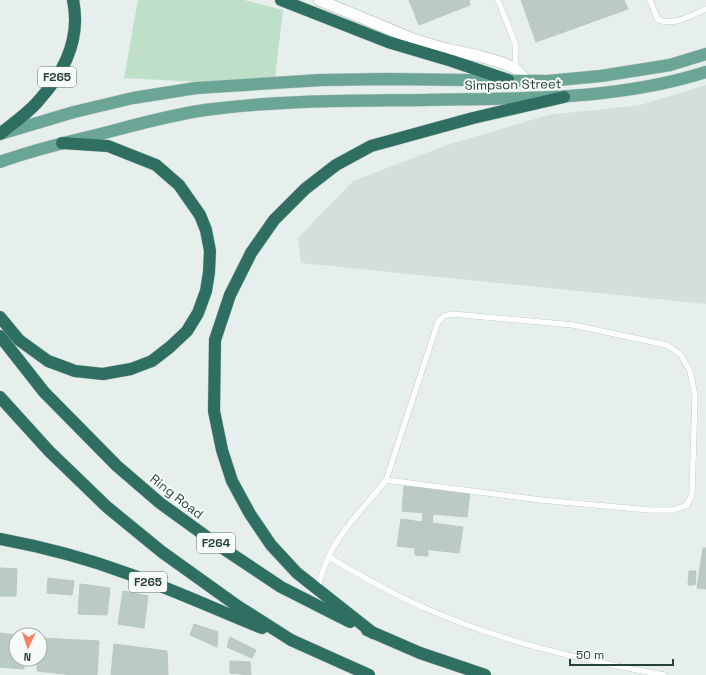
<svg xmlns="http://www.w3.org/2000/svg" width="706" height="675" font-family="'Space Grotesk',sans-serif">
  <rect width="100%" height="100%" fill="#e6efeb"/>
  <path fill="#d4dfda" d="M706,85V304L301,263L298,238L353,181L447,145L548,115L640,105Z"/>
  <path fill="#bfe0c8" d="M138,0H244L283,10L274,86L124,78Z"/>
  <g fill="#bbcac4" stroke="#b8c9c2">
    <path d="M409,0H469L470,5L419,25Z"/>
    <path d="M521,0H624L628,9L536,42Z"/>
    <path d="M404,486L470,492L467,517L433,514L432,523L463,527L459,553L397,546L401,519L422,522L423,513L402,511Z"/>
    <path d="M703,548H706V589L697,588Z"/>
    <path d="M415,549L428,551V556L415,555Z"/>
    <path d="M0,568L17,569L16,596H0Z"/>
    <path d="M689,571H696L695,585H688Z"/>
    <path d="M48,578L74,581L72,595L47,593Z"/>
    <path d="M80,584L110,588L107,615L78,614Z"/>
    <path d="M123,591L148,596L144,628L118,624Z"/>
    <path d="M194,624L218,632L217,647L190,635Z"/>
    <path d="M0,633L16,635V659H24V669L0,667Z"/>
    <path d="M230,637L256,650L252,658L227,647Z"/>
    <path d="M40,638L99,641L97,675H74L37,671V659H40Z"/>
    <path d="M114,644L167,651L168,675H111Z"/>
    <path d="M230,661L250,662L251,675L230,673Z"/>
  </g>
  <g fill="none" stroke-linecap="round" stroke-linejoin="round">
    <defs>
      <g id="lane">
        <path d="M498,0L515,43L516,69"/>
        <path d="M650,0L658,20C675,26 691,15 706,9"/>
        <path d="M329,557C360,575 392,594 425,608C501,642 582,660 664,675"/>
        <path d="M317,589C322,573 327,557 336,543C350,520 370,501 386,480L438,322L444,316L452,314L573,325L667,345L681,355L690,371L695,396L692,494L687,505L673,510H649L541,500L386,480"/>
      </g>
      <path id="street" d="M319,0L413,39L446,49L479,56L503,63L516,69L527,81"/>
      <g id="primary">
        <path d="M0,134L74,112L133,98L196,88L321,80L387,79L547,81L601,76L670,65L706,54"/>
        <path d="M0,162C32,150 67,142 100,134C135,125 170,115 205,110C278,100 352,101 425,100C519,98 615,101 706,72"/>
      </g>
      <g id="highway">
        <path d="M281,0L388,42L452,61L508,80"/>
        <path d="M0,134C13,123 30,112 40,99C65,71 81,38 73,0"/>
        <path d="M0,317L19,340L48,361L75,371L103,374L131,369L152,361L170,347L187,331L198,313L206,291L209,272L210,251L206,230L200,215L179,185L156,165L108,146L62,143"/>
        <path d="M0,336L44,392L117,466L160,503L218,545L281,587L350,622"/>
        <path d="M0,397L49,451L107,507L162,552L236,605L291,640L369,675"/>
        <path d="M0,539C43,547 85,558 126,573C172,589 217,610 262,628"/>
        <path d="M367,630L420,653L485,675"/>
        <path d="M373,633L297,573L271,545L250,514L232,481L222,450L214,411L215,340L230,295L251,253L274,220L305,189L336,165L371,146L473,118L564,97"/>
      </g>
    </defs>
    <use href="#lane" stroke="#a8b8b2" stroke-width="6"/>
    <use href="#street" stroke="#a8b8b2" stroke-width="12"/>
    <use href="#primary" stroke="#c2cac8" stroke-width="13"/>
    <use href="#highway" stroke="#c2cac8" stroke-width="13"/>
    <use href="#lane" stroke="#fff" stroke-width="5.5"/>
    <use href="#street" stroke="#fff" stroke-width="11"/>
    <use href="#primary" stroke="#6aa596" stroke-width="12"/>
    <use href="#highway" stroke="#2f6f62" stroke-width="12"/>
  </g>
  <g text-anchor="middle" stroke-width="4" stroke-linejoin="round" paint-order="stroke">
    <g fill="#f7fbf9" stroke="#637a73" stroke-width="1">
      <rect x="38" y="67" width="38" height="20" rx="3"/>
      <rect x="197" y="533" width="38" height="20" rx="3"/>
      <rect x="129" y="572" width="38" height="20" rx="3"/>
    </g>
    <g font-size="12" font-weight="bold" fill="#24423a">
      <text x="57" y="81">F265</text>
      <text x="216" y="547">F264</text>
      <text x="148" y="586">F265</text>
    </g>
    <g font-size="13" fill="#24423a" stroke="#f7fbf9">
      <text transform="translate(513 84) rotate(-1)" y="5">Simpson Street</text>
      <text transform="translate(177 496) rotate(38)" y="5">Ring Road</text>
    </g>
  </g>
  <g transform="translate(28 647) rotate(183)"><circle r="19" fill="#f7fbf9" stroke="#a3b1ad"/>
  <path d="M0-3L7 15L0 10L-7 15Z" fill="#f4845f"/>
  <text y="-6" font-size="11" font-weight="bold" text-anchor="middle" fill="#24423a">N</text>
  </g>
  <path d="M570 659v6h103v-6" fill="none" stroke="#24423a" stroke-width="2"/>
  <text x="576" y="659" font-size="12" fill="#24423a" stroke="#f7fbf9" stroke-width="3" paint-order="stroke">50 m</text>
</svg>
